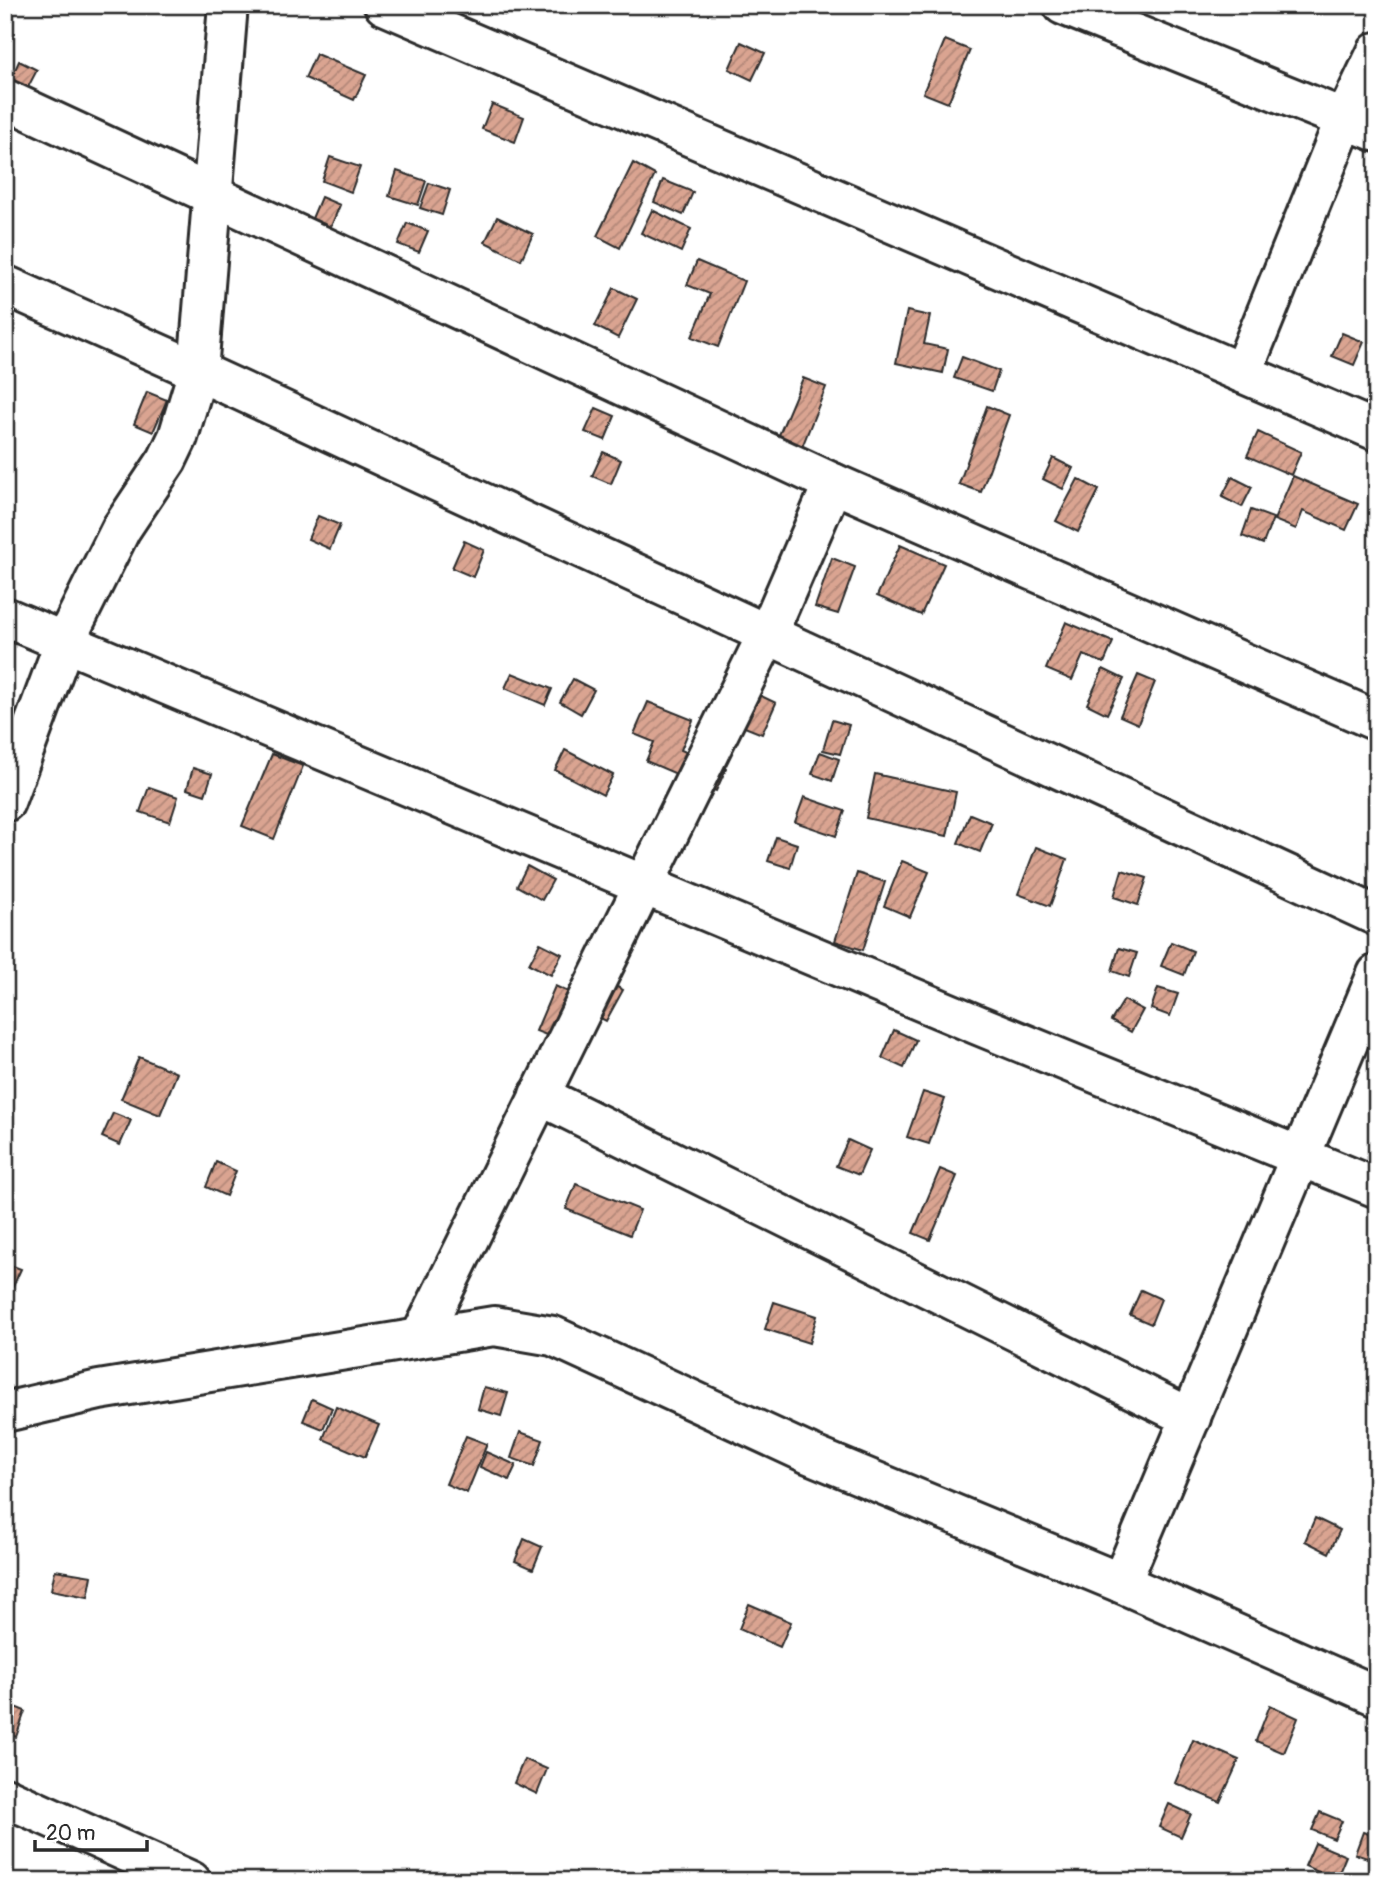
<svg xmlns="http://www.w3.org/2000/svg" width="1382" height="1886" font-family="Pangolin,sans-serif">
  <defs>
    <pattern id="building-hatch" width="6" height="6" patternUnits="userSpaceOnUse" patternTransform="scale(1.75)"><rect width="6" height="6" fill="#daa491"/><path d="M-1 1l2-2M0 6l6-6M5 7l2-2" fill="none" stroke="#b18677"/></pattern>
  </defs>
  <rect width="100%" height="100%" fill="#fff"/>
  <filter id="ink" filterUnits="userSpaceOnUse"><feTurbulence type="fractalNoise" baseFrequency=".0143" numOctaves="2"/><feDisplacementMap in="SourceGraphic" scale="14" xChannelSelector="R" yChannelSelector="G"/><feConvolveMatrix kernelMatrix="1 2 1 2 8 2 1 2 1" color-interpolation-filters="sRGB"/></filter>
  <g filter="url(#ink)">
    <g fill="url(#building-hatch)" stroke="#2b2b2b" stroke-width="2">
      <path d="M481,5H508L504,15Z"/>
      <path d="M807,5H829L825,13Z"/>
      <path d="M945,40L970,50L948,103L923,93Z"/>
      <path d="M741,42L765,53L752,80L729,69Z"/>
      <path d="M316,54L366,75L354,100L305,78Z"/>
      <path d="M19,61L37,70L26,91L9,83Z"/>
      <path d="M492,104L524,117L515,142L482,129Z"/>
      <path d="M330,157L360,167L351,192L322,181Z"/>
      <path d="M633,163L655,175L620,248L597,236Z"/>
      <path d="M397,171L426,181L418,205L389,196Z"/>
      <path d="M663,180L693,192L683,215L654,202Z"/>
      <path d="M429,183L450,190L442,215L420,208Z"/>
      <path d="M321,197L340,205L324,243L305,235Z"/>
      <path d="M652,210L691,229L681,252L641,233Z"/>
      <path d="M497,217L533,234L521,260L485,242Z"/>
      <path d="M407,223L428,231L419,252L398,244Z"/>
      <path d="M697,261L744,281L718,347L692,337L710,294L687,285Z"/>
      <path d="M614,288L637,299L618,338L595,326Z"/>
      <path d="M907,311L930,316L924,344L948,349L943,373L896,363Z"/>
      <path d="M1342,333L1364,342L1354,365L1332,356Z"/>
      <path d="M962,357L999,371L992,391L954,378Z"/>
      <path d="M803,378L826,387L800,452L776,442Z"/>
      <path d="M147,392L167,400L153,432L134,424Z"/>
      <path d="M987,406L1009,415L981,492L959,484Z"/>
      <path d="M596,408L615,416L605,440L585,432Z"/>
      <path d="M1258,432L1301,452L1291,475L1247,456Z"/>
      <path d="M603,452L621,460L611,484L592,476Z"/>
      <path d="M1053,458L1073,468L1063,489L1043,479Z"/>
      <path d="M1293,476L1358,504L1346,530L1303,511L1296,529L1274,520Z"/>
      <path d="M1232,477L1252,487L1242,507L1222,497Z"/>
      <path d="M1078,479L1099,490L1078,532L1056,521Z"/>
      <path d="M1251,510L1273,518L1263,544L1242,536Z"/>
      <path d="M318,516L340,525L330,549L308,539Z"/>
      <path d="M464,541L484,550L473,577L452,568Z"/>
      <path d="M900,545L944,564L921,615L877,596Z"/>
      <path d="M832,558L855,567L838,614L815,607Z"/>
      <path d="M1066,622L1113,642L1104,663L1083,655L1072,680L1046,669Z"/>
      <path d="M1103,669L1124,679L1107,714L1087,704Z"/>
      <path d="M512,673L552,689L545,705L505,688Z"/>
      <path d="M1138,675L1155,682L1138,724L1120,716Z"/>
      <path d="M573,679L594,690L581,714L560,702Z"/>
      <path d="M757,694L776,703L762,734L742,726Z"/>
      <path d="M648,702L693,720L681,750L726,769L716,791L646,761L654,742L634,734Z"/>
      <path d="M832,720L849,725L840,754L823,750Z"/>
      <path d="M565,750L613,775L603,795L555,770Z"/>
      <path d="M820,752L839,759L832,781L812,774Z"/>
      <path d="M272,754L303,766L274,839L242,826Z"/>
      <path d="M193,768L212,774L205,795L187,789Z"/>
      <path d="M875,774L956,792L947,836L866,818Z"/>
      <path d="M149,787L178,797L170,822L140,812Z"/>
      <path d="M804,797L845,811L836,836L795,822Z"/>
      <path d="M970,814L992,823L980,852L958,843Z"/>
      <path d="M776,837L797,844L790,868L768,861Z"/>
      <path d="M1036,847L1067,859L1050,906L1018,894Z"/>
      <path d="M902,861L929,872L910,917L884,906Z"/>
      <path d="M527,866L553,880L542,900L517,886Z"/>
      <path d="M1122,870L1147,878L1138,905L1114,897Z"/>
      <path d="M857,873L885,882L863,950L835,941Z"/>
      <path d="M1171,942L1193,951L1184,975L1161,966Z"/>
      <path d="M540,943L562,954L551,975L529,964Z"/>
      <path d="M1119,948L1137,953L1129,977L1112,971Z"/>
      <path d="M604,980L623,990L606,1021L587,1011Z"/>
      <path d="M555,986L573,994L554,1038L536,1031Z"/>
      <path d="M1158,988L1178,994L1170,1016L1151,1009Z"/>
      <path d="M1124,1000L1143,1010L1131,1032L1111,1021Z"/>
      <path d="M894,1030L916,1040L904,1068L882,1058Z"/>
      <path d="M139,1057L177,1073L160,1115L121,1099Z"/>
      <path d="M923,1092L945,1099L929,1144L907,1137Z"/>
      <path d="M113,1113L131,1120L120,1145L102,1137Z"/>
      <path d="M848,1140L870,1150L859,1175L836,1166Z"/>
      <path d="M216,1162L236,1171L226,1196L206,1187Z"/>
      <path d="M940,1169L957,1176L930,1240L913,1233Z"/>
      <path d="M576,1184L640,1210L630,1235L566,1209Z"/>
      <path d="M5,1263L21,1269L5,1304Z"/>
      <path d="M1141,1290L1161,1299L1151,1324L1130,1315Z"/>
      <path d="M774,1302L817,1316L809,1343L765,1329Z"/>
      <path d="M484,1387L508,1393L501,1416L478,1409Z"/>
      <path d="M312,1399L332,1408L323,1429L303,1421Z"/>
      <path d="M336,1407L379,1425L365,1457L323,1439Z"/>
      <path d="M520,1432L543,1440L534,1466L511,1458Z"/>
      <path d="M466,1436L487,1444L467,1493L446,1484Z"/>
      <path d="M486,1452L516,1465L509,1480L480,1467Z"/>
      <path d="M1315,1518L1340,1530L1329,1553L1305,1541Z"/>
      <path d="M524,1539L542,1547L533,1569L515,1561Z"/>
      <path d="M55,1570L92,1576L88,1597L51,1590Z"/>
      <path d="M749,1604L791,1622L780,1647L739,1629Z"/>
      <path d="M5,1703L25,1711L16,1737L5,1733Z"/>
      <path d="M1270,1705L1298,1718L1284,1753L1256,1741Z"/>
      <path d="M1193,1740L1239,1760L1220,1802L1175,1783Z"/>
      <path d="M524,1759L547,1769L537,1794L514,1783Z"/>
      <path d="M1169,1804L1191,1814L1181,1837L1159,1827Z"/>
      <path d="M1320,1812L1342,1821L1334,1839L1312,1830Z"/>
      <path d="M1363,1832L1377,1837L1376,1861L1355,1854Z"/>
      <path d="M1315,1843L1346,1856L1336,1880L1305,1866Z"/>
    </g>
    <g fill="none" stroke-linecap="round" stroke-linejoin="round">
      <defs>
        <g id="minor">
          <path d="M384,5L1377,431"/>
          <path d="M1063,5L1377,132"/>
          <path d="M5,99L833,483L1377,721"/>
          <path d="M5,285L198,371L1377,916"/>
          <path d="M1242,373L1345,119L1377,52"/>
          <path d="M5,617L978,1025L1377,1188"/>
          <path d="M5,802L65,641L121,529L167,460L178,437L198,371L228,5"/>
          <path d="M539,1095L1191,1418"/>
          <path d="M421,1336L768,633L833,483"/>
          <path d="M5,1412L99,1390L494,1326L553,1336L809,1454L1121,1583L1377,1696"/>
          <path d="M1121,1583L1377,974"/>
          <path d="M5,1797L191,1881"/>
        </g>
      </defs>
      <use href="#minor" stroke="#2b2b2b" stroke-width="44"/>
      <use href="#minor" stroke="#fff" stroke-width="38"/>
    </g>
  </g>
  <rect width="1382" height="1886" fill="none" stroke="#fff" stroke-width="28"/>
  <rect x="14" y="14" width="1354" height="1858" fill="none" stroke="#2b2b2b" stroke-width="2.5" filter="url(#ink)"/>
  <path d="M35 1840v10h112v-10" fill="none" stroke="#2b2b2b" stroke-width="3.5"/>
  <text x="46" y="1840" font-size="21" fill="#2b2b2b" stroke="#ffffff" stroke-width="5" paint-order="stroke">20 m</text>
</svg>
